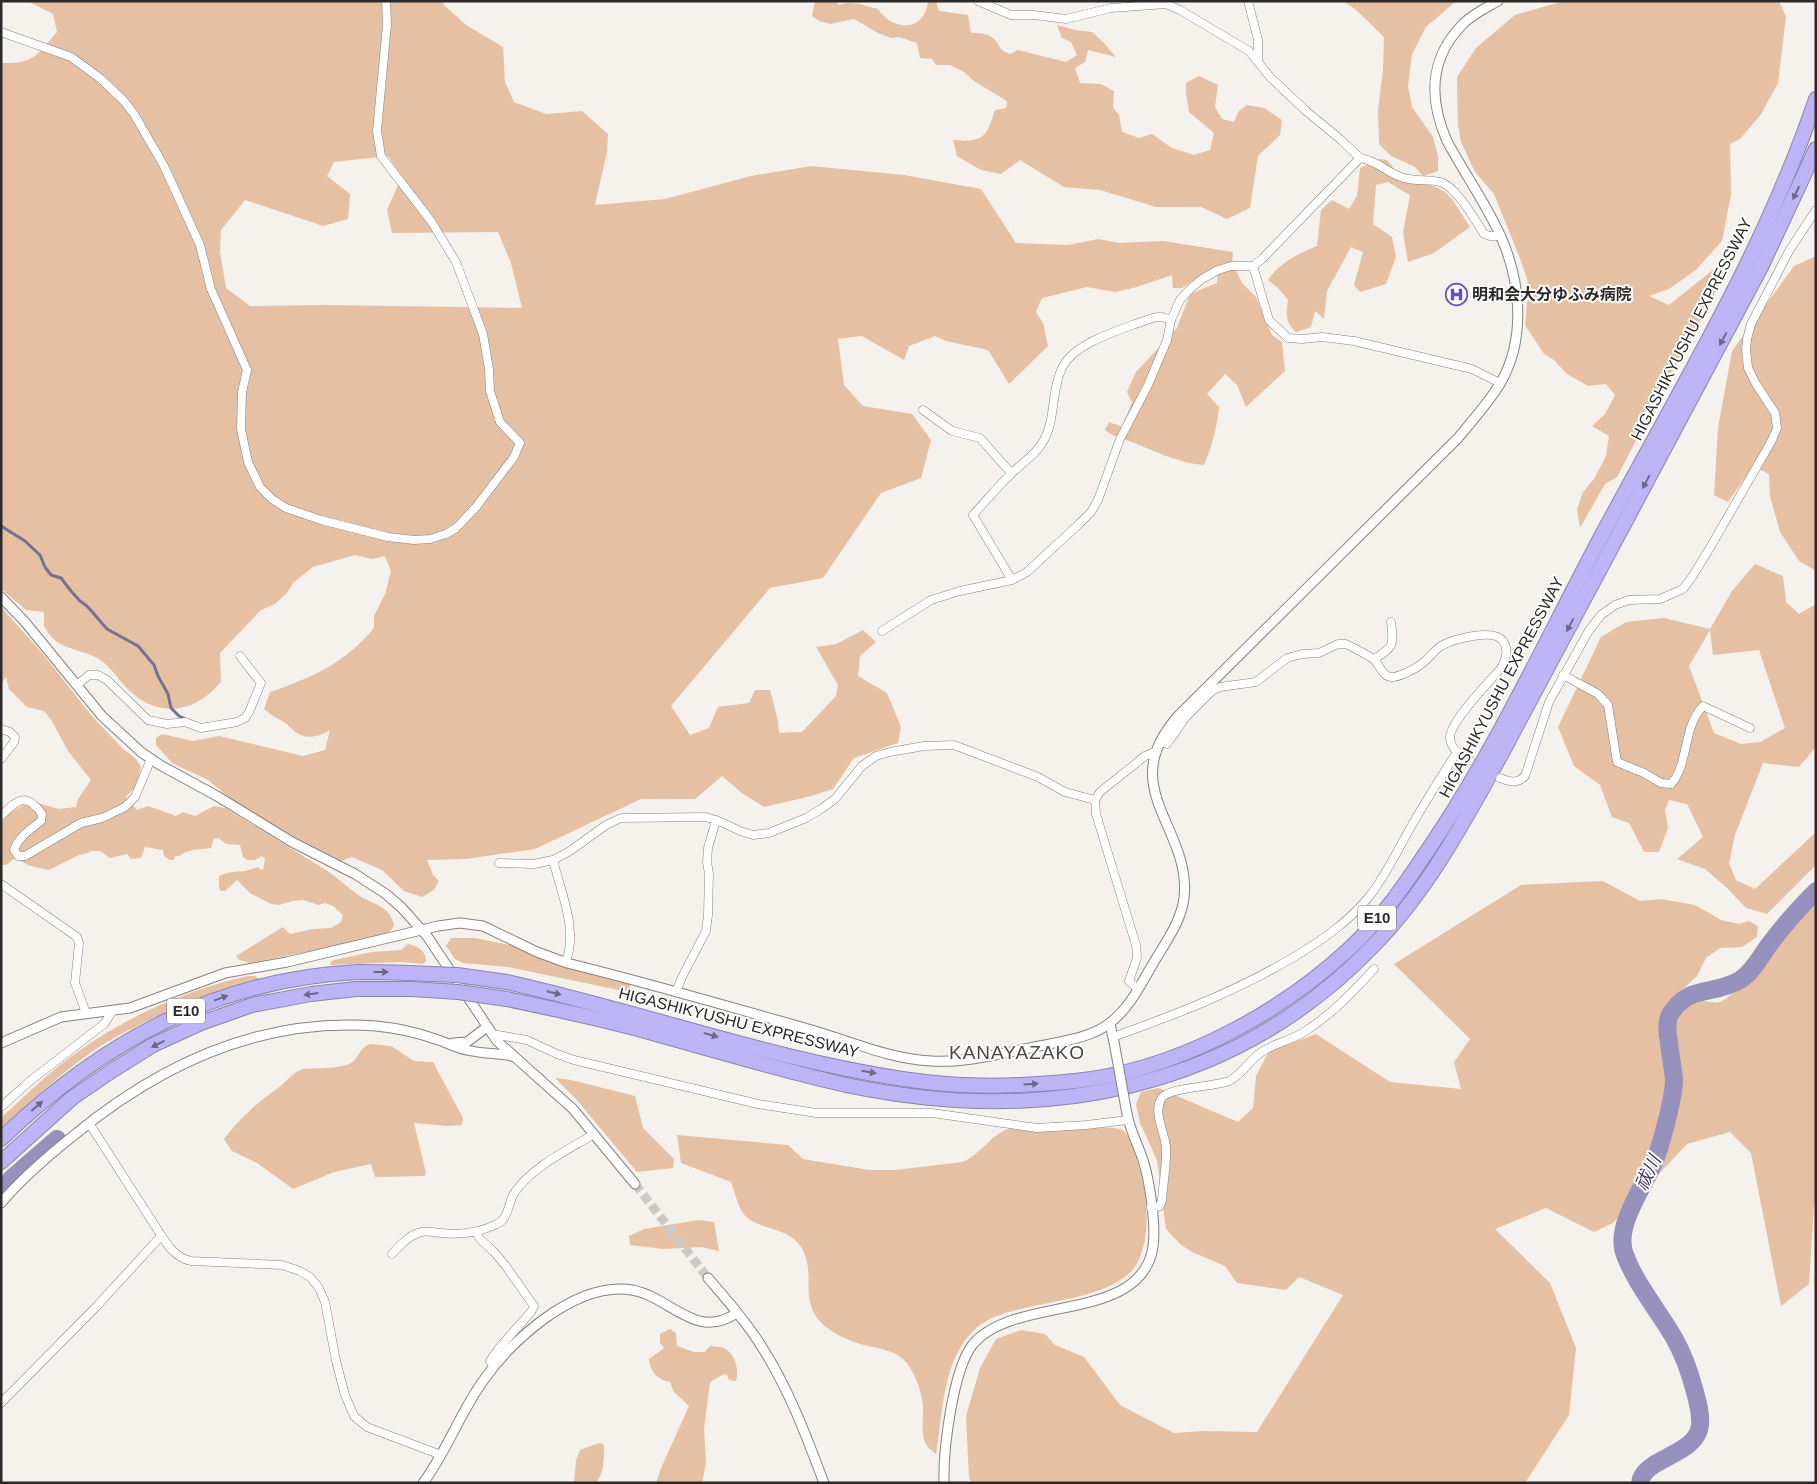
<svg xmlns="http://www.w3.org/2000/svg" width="1817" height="1484" font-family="Arial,'Noto Sans JP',sans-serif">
  <rect width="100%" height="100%" fill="#f5f1ed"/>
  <g fill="#e6c0a2" fill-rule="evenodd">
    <path d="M27,1H442L444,5L466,25L503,47L505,82L514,102L546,114L582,111L608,134L607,152L595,205L665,199L751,176L811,166L904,175L981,189L1016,243L1068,245L1098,239L1119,243L1163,241L1233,252L1232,262L1242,283L1256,297L1272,335L1282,342L1285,371L1246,407L1237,385L1225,374L1207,394L1219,407C1217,428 1212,446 1204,465C1176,463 1152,449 1126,440C1118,437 1112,436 1105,430L1109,422L1122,427L1132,402L1127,392L1136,372L1177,328L1190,294L1217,283L1218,265L1202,274L1182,288H1173L1172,275L1137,287L1115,292L1087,287L1042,298L1036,312L1043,323L1048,346L1009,384L988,350L946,341L935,336L909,346L904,360L862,336L838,339L844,385L863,406L912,414L931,440L921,478L881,493L823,578L770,588L671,706L690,735L709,728L718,707L749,703L755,690H770L778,721L779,733L802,732L836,696L838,685L816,647L836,644L863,630L876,642L860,656L858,676L887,693L901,727L898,743L854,758L833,789L811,796L764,807L742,793L722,776L695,799H641L535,849L466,859L427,860L433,875L439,881L434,890L422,897L404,891L382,870L352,857L341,861L269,824L230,798L208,780L172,763L156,745V738L162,734L193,741L219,736L303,756L325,750L330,730C318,738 304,740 293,730C289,727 288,724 284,722C277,718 270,715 264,709L270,692C313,677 344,664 374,628V616L385,594L391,571L385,556L372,559L355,555L313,567L293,583L287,593L275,604L261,610L220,653L221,682C196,712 161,719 131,692C119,682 112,667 99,659C86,651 68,650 56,641C51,637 47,631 44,626V612L26,610L1,589V63C34,64 37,55 57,32L53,14ZM388,156L402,176L387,210L392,233L498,232L511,263L522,308L324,305L250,306L226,288L220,252L221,230L245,200L323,226L348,219L350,194L327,176L334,162Z"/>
    <path d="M815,1H836L839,5C854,0 863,6 878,9C892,31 924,33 928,2L926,1H936L939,11L968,15L971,33C979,33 989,33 995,40C1002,48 997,49 1010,54L1018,50L1066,62L1077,55L1071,42L1062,38L1057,25L1076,30L1092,32L1103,42L1116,57L1088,50L1085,62L1075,68L1080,83L1101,84L1114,91L1113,107L1119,115L1122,132L1139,138L1152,134L1172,148L1194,155L1210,150L1214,133L1189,112L1186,93V83L1199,76L1218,85L1215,107L1222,119L1234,122L1239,111L1247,105L1264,108L1282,120L1280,135L1258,156L1250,208L1227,219L1201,207H1156L1100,190L1064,187L1020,160L1001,174L981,170L957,156L953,140C984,143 986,137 995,110L1006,108L1007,101L974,81L964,72L950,65H936L932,59L920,58L917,43L899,37L891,38L878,33L854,19L830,24L819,21L812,16Z"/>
    <path d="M1343,1H1456L1426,27L1412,54L1408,86L1412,107L1433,137L1438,156V171L1423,176L1415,167L1391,156L1379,144L1378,110L1383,69L1384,37L1355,9Z"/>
    <path d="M1564,1H1779L1786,17L1778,83L1761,114L1741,138L1730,144L1731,195L1722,241L1696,270L1669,289L1649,296L1669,305L1739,249L1661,392L1617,477L1605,484L1580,528L1577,509L1583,492L1594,479L1606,456L1609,436L1592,426L1605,414L1615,395L1606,384L1588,386L1567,374L1554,360L1544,354L1525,325L1529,285L1521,261L1494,194L1475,172L1461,142L1458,125L1457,77L1476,48L1515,15Z"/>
    <path d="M1380,159L1387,160L1399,175L1436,187L1445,192L1452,199L1470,227L1434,253L1408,262L1403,232L1410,195L1388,182L1376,185L1373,224L1392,237L1396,257L1386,284L1360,292L1354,285L1363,252L1351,247L1327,291L1324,319L1315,311L1311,327L1296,332C1285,322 1286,314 1288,300L1278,288L1268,280C1280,262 1298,254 1317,246L1321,210L1332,200L1349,209L1357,196L1360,168Z"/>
    <path d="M1816,256V571L1799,561L1780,532L1770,496L1769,474L1753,466L1728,502L1714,495L1718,428L1732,351L1794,266Z"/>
    <path d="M1755,564L1783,576L1786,602L1799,614L1816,604V747L1799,767L1763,763L1735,835L1729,863L1736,880L1755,889L1816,832V865L1767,914L1746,908L1728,889L1705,869L1677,859L1703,837L1687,804L1669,800L1665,810L1668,828L1659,852H1644L1629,823L1612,817L1600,785L1574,766L1558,727L1601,637L1626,622L1664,618L1710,629L1732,591ZM1710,630L1713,655L1759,650L1785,728L1760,742L1741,744L1714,733L1689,666Z"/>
    <path d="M1,607L43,654L91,715L122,748L136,759L141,767L137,785L126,797L137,810L148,806L176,816L183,812L195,816L214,806L225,808L329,872C339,879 347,887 357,894C372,905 391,905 394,926L389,932L370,939L250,963L239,960L236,956L283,927L290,934L313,929L331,928L341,922L343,915L333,906L325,903L319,905L303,900L293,901L279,905L271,904L250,893L237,880L225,891H221L219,888V876C233,869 244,874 257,867L263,870L265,859L262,856L255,860H247L243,857L240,845L226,844L219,838L214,839L211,848C200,850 189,848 179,856H175L174,860H170L164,856L163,850L145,847L141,858L131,859L127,854L110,858L100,851H90L88,853L79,855L49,870L30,866L15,858L6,865H1V823L11,812L31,801L59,809L76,807L78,799L91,780L68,751L52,721L44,711L27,707L9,689L6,677L1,684Z"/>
    <path d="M1603,881L1640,901L1661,899L1695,905L1721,920L1739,924L1749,921L1758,926L1757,937L1742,947L1720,948L1706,958L1697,976L1684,988C1693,995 1707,1005 1719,1002C1737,998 1800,920 1816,902V1204L1814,1205L1809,1284L1781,1306L1751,1153L1730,1132L1687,1144L1613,1223L1594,1232L1546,1208L1495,1229L1550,1283L1576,1348L1569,1415L1525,1483H972L969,1478L966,1416L980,1368L996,1339L1021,1330L1045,1334L1055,1345L1084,1357L1120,1405L1174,1433L1201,1431L1257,1432L1343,1295L1299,1277L1286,1290L1237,1283L1225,1266L1192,1252L1180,1244L1166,1229L1157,1160L1140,1123L1136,1104L1141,1092L1158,1088L1238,1122L1253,1108L1256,1076L1269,1051L1316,1034L1390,1082L1461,1089L1454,1062L1470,1039L1394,964L1521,885Z"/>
    <path d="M451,938H475L515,946L549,962L628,982L633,993L508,967L463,963L455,959L446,946Z"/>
    <path d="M408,944C418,947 425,949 426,961L423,964L400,962L330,965L331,962L334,960L372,952L401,950Z"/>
    <path d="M248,976H255L259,979L257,982C230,986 206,996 181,1006C148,1020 115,1035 86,1056C56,1078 29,1103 1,1128V1118C26,1095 51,1070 79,1051C126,1017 191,988 248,976Z"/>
    <path d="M370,1044L391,1046L414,1061L433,1062L463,1118L462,1125L447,1126L414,1123L426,1173L425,1176L377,1177H375L371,1164L334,1172L293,1189L257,1163L232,1151L224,1139C240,1118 257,1103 278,1088C287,1081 293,1072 303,1069C315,1068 342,1069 351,1063C359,1058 360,1047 370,1044Z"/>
    <path d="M555,1078L571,1080L635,1096L643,1128L674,1159L673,1168L637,1172L576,1099Z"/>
    <path d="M1011,1128C1024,1130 1036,1131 1049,1131C1064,1131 1113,1123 1124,1131C1132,1137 1142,1177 1144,1187C1147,1206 1148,1226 1144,1244C1142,1251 1139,1262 1134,1268C1114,1294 1060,1300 1029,1307C1010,1311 989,1316 974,1330C942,1361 943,1413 936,1454C917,1442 924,1426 923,1407C922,1392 915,1372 905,1361C894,1349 875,1348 860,1344C848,1340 836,1335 826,1327C796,1303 818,1274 801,1247C787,1225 756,1231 743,1213C737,1204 735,1192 731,1182L681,1163L677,1135L788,1145L803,1159L869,1170H895L963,1162C981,1154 992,1133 1011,1128Z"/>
    <path d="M699,1220L714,1222L719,1251L701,1247L664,1249L630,1245L629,1236L644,1229Z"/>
    <path d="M670,1329L676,1333L677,1346L694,1352H705L710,1346C715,1347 722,1346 727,1350C736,1356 739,1371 736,1381L729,1380L727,1375L724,1374L710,1382L704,1429L706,1463L702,1483H656L662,1466L689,1406L674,1392L670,1382C658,1380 650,1372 649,1359L664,1348L660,1343V1334Z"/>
    <path d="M602,1443L604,1447C604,1459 604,1473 596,1483H574L576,1460L580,1450L596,1444Z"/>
  </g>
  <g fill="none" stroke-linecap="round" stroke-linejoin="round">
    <path stroke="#757190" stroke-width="3" d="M1,526L25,541L40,555L45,567L51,575L61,578L71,591L80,601L87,606L107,629L138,646L154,665L158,676L168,694L171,708L179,716L188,720"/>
    <g stroke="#9590bc" stroke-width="18">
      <path d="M1,1191L12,1178L57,1139"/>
      <path d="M1640,1483C1643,1457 1697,1456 1700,1425C1701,1414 1698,1403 1695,1392C1690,1373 1683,1353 1673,1336C1657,1309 1636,1284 1625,1255C1614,1228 1641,1191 1652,1167C1657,1157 1660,1146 1663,1135C1667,1120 1674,1095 1674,1080C1673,1067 1670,1055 1669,1042C1667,1034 1666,1020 1671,1013C1690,984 1713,996 1740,980C1753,972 1760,957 1769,945C1783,926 1799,908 1816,891"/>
    </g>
    <path stroke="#cdc9c6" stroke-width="9" stroke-dasharray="9 4.5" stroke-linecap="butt" d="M635,1184L708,1278"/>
    <defs>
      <g id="minor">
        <path d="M978,1L1011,15H1034L1066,19L1111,8L1166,4L1180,10L1249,51L1270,77L1306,111L1340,139L1360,158L1262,259L1253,266"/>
        <path d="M1248,1L1258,40V61"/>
        <path d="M1,32L71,57L101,79L124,101L134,114L164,166L200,245L211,289L247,370L242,392L241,429L248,462L260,487L272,499L286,508L321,520L388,537L414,540L430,539L446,534L456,528L476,507L514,457L520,443L500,422L490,391L489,369L483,334L456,262L431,221L381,156L377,131L387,24L386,1"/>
        <path d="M1360,158C1376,160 1386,172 1401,177C1414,182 1427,179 1440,182C1456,186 1475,220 1484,234L1490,236H1501"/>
        <path d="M923,410L952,431L980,438L1011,473"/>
        <path d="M1012,580L973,515C986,501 998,486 1012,473C1023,462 1037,454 1044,440C1056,418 1051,389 1063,366C1075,344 1116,331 1138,323C1145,321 1152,317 1160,317C1164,317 1168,319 1171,320"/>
        <path d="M882,631L931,600L960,591L1012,580L1027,572L1079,524L1091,512L1098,500L1120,439L1148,385L1167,340L1171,320L1180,300L1190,289L1202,279L1218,270L1231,266H1253L1269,320L1288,338L1302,339L1322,337L1354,341L1472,369L1500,383"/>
        <path d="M1374,659C1379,665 1383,678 1393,677C1402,676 1417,668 1424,662C1430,657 1435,650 1441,646C1453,639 1494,628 1503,641C1509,649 1506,658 1502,667C1491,680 1449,722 1450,738C1451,750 1461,755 1470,760"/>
        <path d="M1563,675L1598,694L1608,705L1617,762L1644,773L1661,783L1671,784C1689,765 1682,728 1703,706L1750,728"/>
        <path d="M77,685L89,675H98L107,680L148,720L167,724L185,722L201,728L237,722L245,718L249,712L261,683L240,656"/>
        <path d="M1,729L10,732L15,737L14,742L1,759"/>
        <path d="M1160,742L1167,744L1186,717L1212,691L1220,687L1256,682L1287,658L1302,654L1319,653L1338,644H1346L1354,648L1374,659C1394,647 1394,645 1391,622"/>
        <path d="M1500,778C1510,782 1517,784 1525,776L1549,702L1588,632L1601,615L1615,605L1629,600L1660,599L1683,589L1692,577L1711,546L1771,442L1777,428L1775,413L1756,384L1748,368L1746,350L1747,339L1751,324L1789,251L1816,210"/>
        <path d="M1,816C18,799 26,792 42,814L41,821C30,830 19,836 14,850L18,856H25L81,823L102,818L125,807L135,797L151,759"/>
        <path d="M553,860C561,893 578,929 566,962"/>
        <path d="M499,863L534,864L553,860L570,851L606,825L621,818L706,817L721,822L740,831L753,835L769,833L806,818L821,809L835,799L862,766L876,756L890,752L924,746L954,745L1038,777L1065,792L1095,800"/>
        <path d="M1,884L77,937L79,943L75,983L86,1013"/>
        <path d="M1138,989L1129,981L1137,958L1136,945L1096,814L1095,800L1100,792L1145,756L1157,751"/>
        <path d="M676,992L682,977L706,931L708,915L709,874L707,862L708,848L716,820"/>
        <path d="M492,1034L527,1040L557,1054L574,1060L758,1104L816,1113H932L1037,1128L1086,1125L1128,1120"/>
        <path d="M1113,1037C1177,1014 1235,992 1294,957C1322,940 1347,923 1368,898C1387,875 1399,846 1415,820C1428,797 1443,774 1457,752"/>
        <path d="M1,1107L30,1081L104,1024L112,1012"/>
        <path d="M89,1123L159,1232C167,1245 176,1258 191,1261L282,1265L300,1271L310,1277L319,1288L325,1302L336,1361L345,1395L354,1416L367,1427L441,1455"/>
        <path d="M1151,1208L1160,1206L1162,1200C1163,1183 1167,1164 1166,1147C1165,1133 1153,1113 1161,1099C1167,1087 1214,1087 1229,1081C1242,1075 1250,1059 1263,1051C1276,1043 1291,1040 1304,1032C1331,1015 1353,992 1374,969"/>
        <path d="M476,1232L480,1239L494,1252L505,1265L534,1306L531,1312L499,1348L490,1361L494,1367"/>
        <path d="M392,1254C400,1245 410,1234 422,1232C428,1230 435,1233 441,1233C460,1235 479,1233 497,1224C510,1218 507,1203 515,1192C532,1167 568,1150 594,1134"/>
        <path d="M1,1403L96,1307L161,1236"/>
      </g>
      <g id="tertiary">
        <path d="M1,597L25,622L102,716L141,752L160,765L217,796L292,842L355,874L386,894L402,908L427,936L497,1041L573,1109L635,1184"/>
        <path d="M1110,1024L1114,1042"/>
        <path d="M1,1043L61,1017L130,1008L225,973L287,962L438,926L460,923L483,926L537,952L567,963C648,983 728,1006 808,1029C848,1040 889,1059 931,1061C967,1063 1004,1053 1039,1046C1063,1041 1092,1038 1111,1022C1129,1008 1140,986 1151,967C1163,946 1181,923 1184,898C1192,827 1113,788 1179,715L1458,438C1473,420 1488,403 1500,384C1526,340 1521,282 1501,237C1486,203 1464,173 1447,141C1429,100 1429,59 1462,25C1471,15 1486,8 1498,1"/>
        <path d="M453,1043L467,1042L487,1027"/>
        <path d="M1,1203C22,1178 48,1156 73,1136C160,1064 260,1017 376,1026C396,1028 416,1032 435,1039C446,1042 456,1048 467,1050C482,1054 497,1053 512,1056"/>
        <path d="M708,1278C726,1299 745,1320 760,1344C788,1387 806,1435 824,1483"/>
        <path d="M423,1483C447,1451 460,1413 483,1381C499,1358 521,1336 544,1319C569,1301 601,1285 632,1290C671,1297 695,1341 737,1313"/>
        <path d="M944,1483C943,1450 953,1369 973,1344C1016,1294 1141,1324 1153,1247C1156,1225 1150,1182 1143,1160C1138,1145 1130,1130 1127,1114"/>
      </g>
      <g id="motorway">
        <path d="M507,982C647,1013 783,1064 925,1082C975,1088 1026,1086 1075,1081C1173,1071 1277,1016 1349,949C1381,920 1406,883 1430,847C1497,748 1546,640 1602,535C1678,393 1764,253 1816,99"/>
        <path d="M507,999C555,1009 602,1019 649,1032C716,1051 783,1071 851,1086C1042,1125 1231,1092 1371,948C1427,892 1465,820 1503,751L1761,267L1816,149"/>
        <path d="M1,1139C102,1042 216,979 358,972C374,972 391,972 408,973"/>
        <path d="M1,1162L72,1098L113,1070L153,1045L201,1023L252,1005L311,994L356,989H412"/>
      </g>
    </defs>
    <use href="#minor" stroke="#86827f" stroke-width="9"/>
    <use href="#tertiary" stroke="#86827f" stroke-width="11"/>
    <use href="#motorway" stroke="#8984ad" stroke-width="16"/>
    <use href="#minor" stroke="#fff" stroke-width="8"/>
    <use href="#tertiary" stroke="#fff" stroke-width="9"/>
    <use href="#motorway" stroke="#bcb4f5" stroke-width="14"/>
    <defs>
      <path id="tertiary-bridge" d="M1114,1042L1127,1114"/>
      <g id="motorway-bridge">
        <path d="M408,973L457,975L507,982"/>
        <path d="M412,989L458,992L507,999"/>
      </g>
    </defs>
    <use href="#tertiary-bridge" stroke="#86827f" stroke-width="11" stroke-linecap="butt"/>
    <use href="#motorway-bridge" stroke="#8984ad" stroke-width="16" stroke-linecap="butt"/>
    <use href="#tertiary-bridge" stroke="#fff" stroke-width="9"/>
    <use href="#motorway-bridge" stroke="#bcb4f5" stroke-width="14"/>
  </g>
  <defs><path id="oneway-solid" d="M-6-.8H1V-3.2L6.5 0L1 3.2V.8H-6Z" transform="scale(1.25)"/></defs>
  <g fill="#6c6884">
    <use href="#oneway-solid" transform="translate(1796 193) rotate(115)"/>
    <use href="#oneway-solid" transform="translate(1723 339) rotate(118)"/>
    <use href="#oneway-solid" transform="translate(1646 482) rotate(118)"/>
    <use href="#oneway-solid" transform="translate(1570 625) rotate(118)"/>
    <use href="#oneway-solid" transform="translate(381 972)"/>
    <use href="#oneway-solid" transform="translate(554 993) rotate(14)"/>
    <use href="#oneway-solid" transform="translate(311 994) rotate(172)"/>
    <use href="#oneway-solid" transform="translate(221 998) rotate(-20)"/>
    <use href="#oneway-solid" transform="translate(711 1035) rotate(16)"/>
    <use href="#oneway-solid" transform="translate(158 1044) rotate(153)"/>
    <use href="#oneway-solid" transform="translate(869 1072) rotate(10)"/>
    <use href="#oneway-solid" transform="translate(1031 1084) rotate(-3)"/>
    <use href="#oneway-solid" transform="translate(37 1106) rotate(-41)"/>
  </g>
  <defs>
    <symbol id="hospital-ring" viewBox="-11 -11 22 22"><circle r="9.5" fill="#fff" stroke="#6a4cc5" stroke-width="1.5"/><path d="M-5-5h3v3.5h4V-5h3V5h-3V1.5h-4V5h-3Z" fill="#6a4cc5"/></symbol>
  </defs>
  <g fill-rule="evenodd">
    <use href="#hospital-ring" x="1444" y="282" width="25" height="25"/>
  </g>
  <g text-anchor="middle" stroke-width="4" stroke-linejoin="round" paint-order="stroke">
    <g fill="#fff" stroke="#6b6a68" stroke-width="1">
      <rect x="1358" y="905.5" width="38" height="25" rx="4"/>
      <rect x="167" y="998.5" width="38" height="25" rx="4"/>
    </g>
    <g font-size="15" font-weight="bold" fill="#2b2a28">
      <text x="1377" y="923">E10</text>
      <text x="186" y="1016">E10</text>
    </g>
    <g font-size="16" font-weight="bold" fill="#2b2a28" stroke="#fff" text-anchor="start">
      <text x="1472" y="300">明和会大分ゆふみ病院</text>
    </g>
    <g font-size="16" fill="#2b2a28" stroke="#fff">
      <text transform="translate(1691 329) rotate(-63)" y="6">HIGASHIKYUSHU EXPRESSWAY</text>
      <text transform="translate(1501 687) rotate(-62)" y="6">HIGASHIKYUSHU EXPRESSWAY</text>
      <text transform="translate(739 1022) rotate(14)" y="6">HIGASHIKYUSHU EXPRESSWAY</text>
    </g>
    <g font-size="18" font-style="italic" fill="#3c3069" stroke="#fff">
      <text transform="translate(1648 1173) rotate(-65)" y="6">祓川</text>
    </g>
    <g font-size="19" letter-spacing="1" fill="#4b4845" stroke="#fff">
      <text x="1017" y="1059">KANAYAZAKO</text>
    </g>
  </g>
  <rect width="1817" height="1484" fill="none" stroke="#2b2a28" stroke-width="5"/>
</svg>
